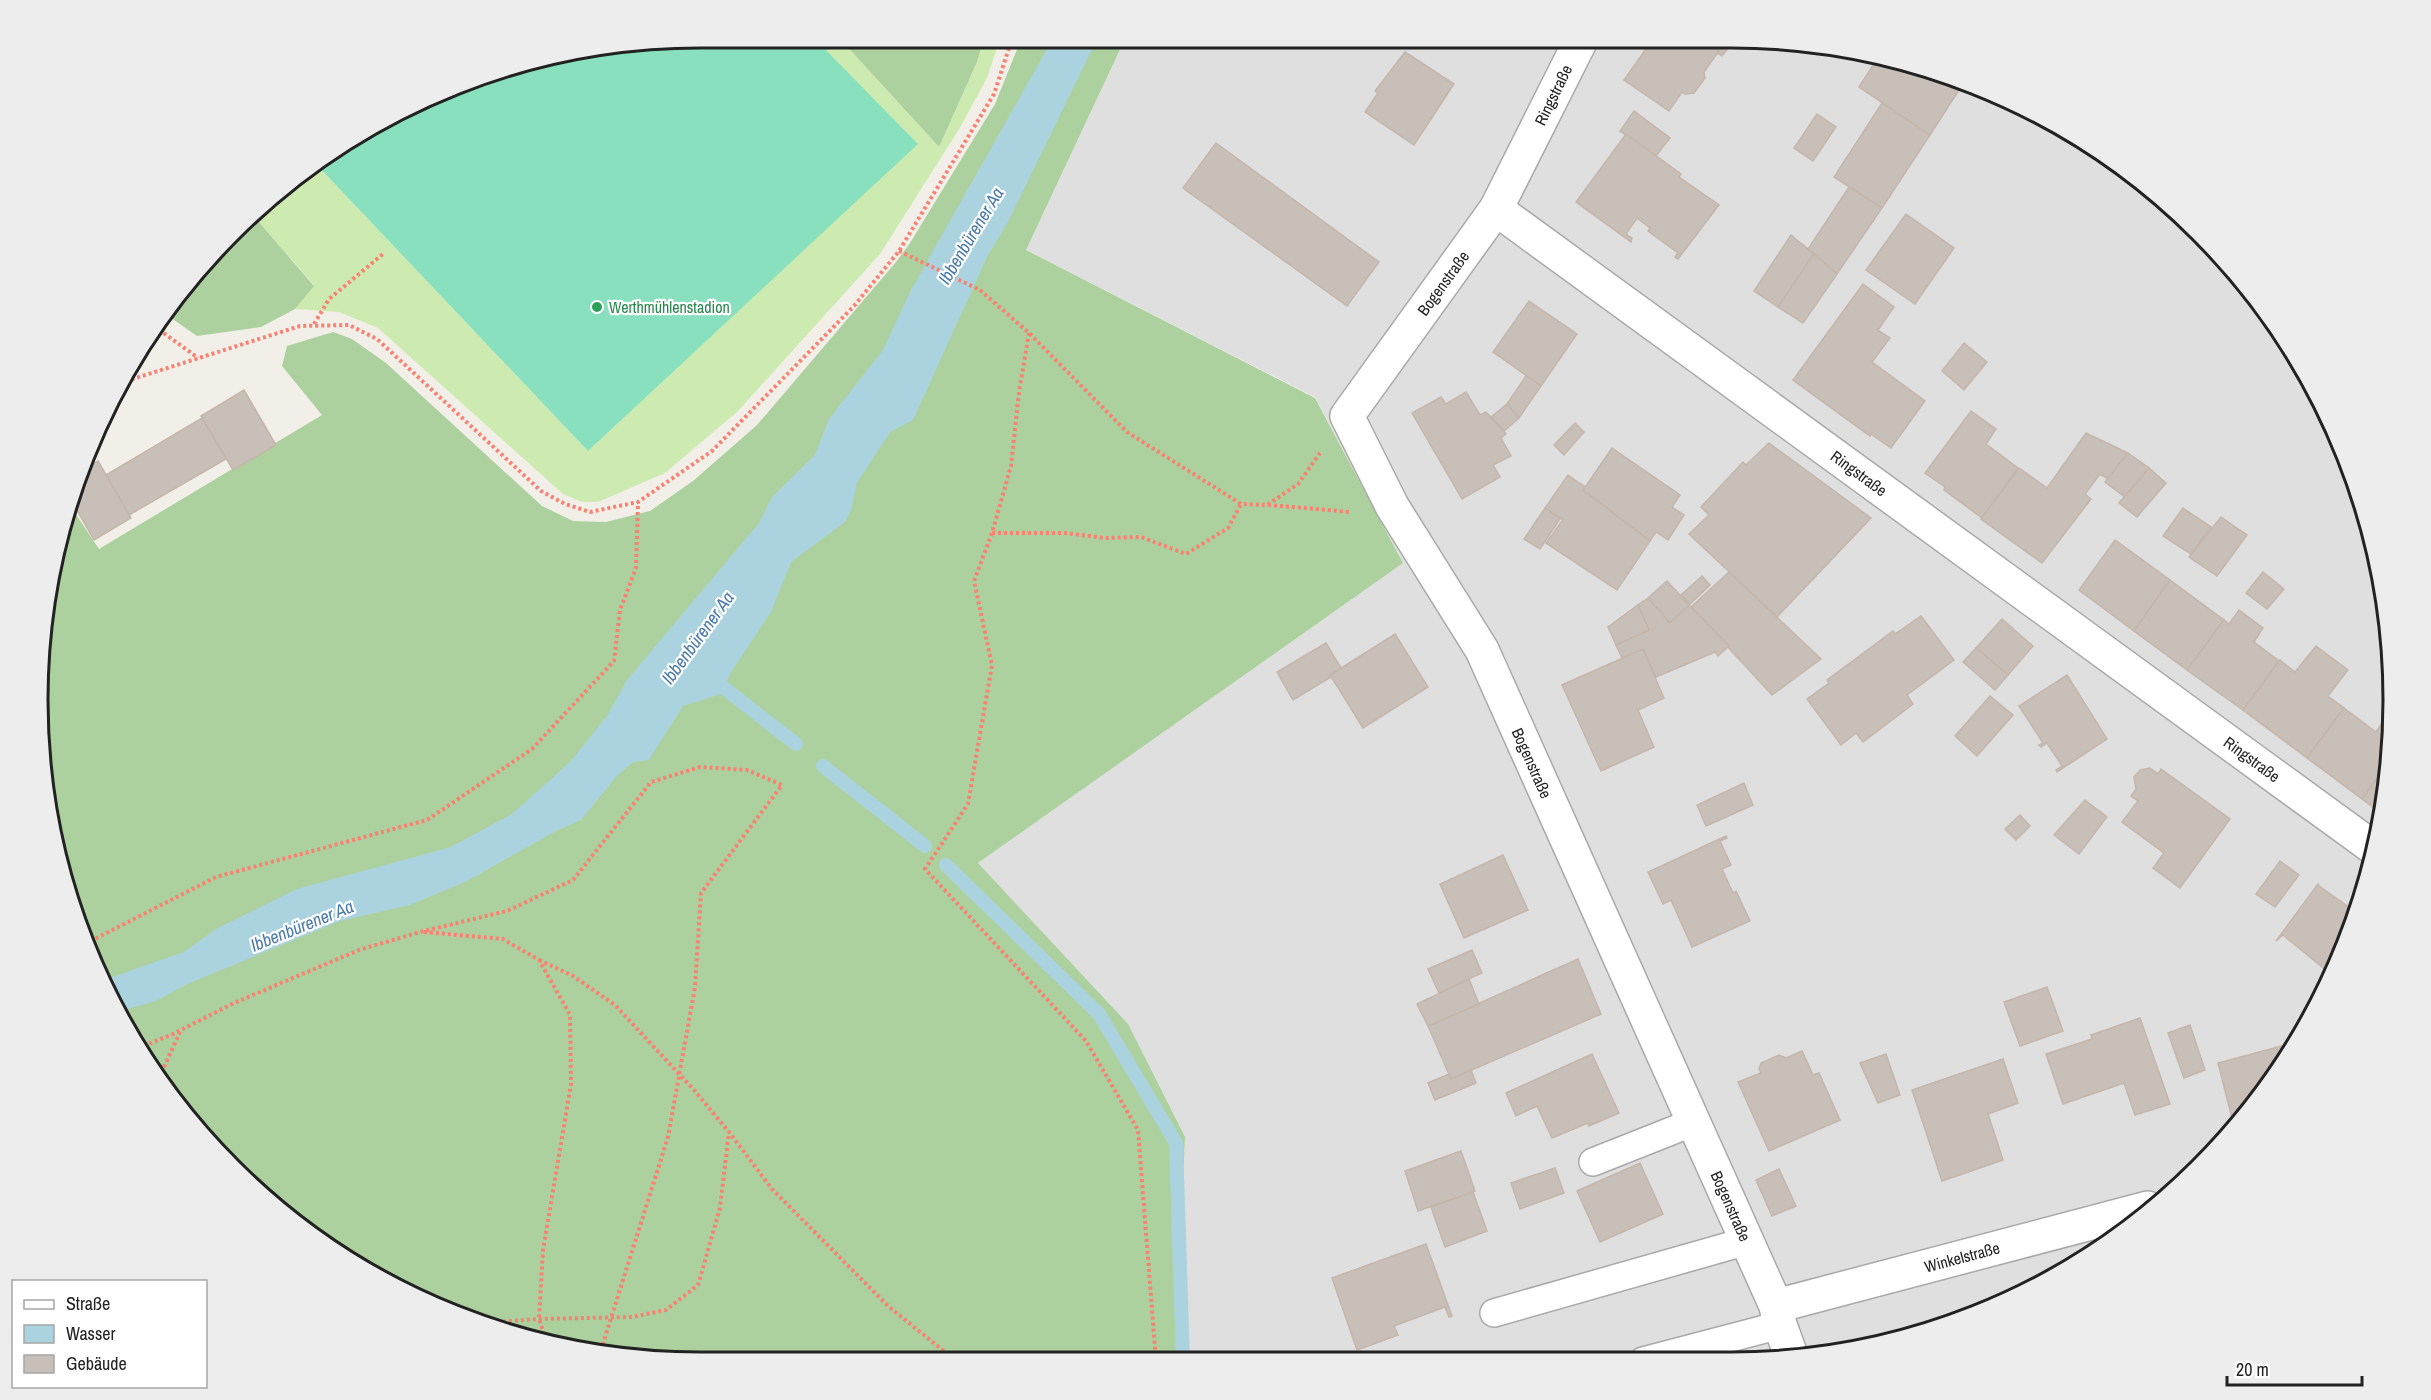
<svg xmlns="http://www.w3.org/2000/svg" width="2431" height="1400" font-family="'Archivo Narrow',sans-serif">
  <rect width="100%" height="100%" fill="#f2efe9"/>
  <path fill="#e0dfdf" d="M1775,39L1944,73L2099,149L2199,231L2282,332L2343,446L2381,570L2393,700L2381,829L2343,953L2282,1068L2199,1169L2063,1274L1944,1327L1775,1361H1176L1185,1137L978,863L1403,563L1315,397L1026,250L1124,41Z"/>
  <path fill="#cdebb0" d="M818,42H843L939,147L977,62L983,42H999L987,78L961,126L880,254L737,412L665,473L598,502H582L563,494L378,328L339,312L295,309L314,285L252,214L297,174L315,163L588,451L917,144Z"/>
  <g fill="#add19e">
    <path d="M1124,41L1026,250L1315,398L1403,563L978,863L1128,1024L1185,1137L1176,1361H656L487,1327L332,1251L202,1137L126,1032L88,953L50,830L39,743L43,614L60,528L69,504L99,549L322,415L282,366L287,346L333,332L352,339L386,363L542,506L573,521L606,522L650,511L693,481L757,425L896,262L910,243L995,104L1020,42Z"/>
    <path d="M843,42H983L977,62L939,147Z"/>
    <path d="M252,214L314,286L295,309L261,327L197,336L164,313L231,232Z"/>
  </g>
  <path fill="#88e0be" d="M818,42L918,144L588,451L315,163L407,106L487,73L613,43Z"/>
  <path fill="#aad3df" d="M1096,41L1009,220L987,257L913,420L890,432L857,483L851,510L845,522L791,562L771,612L730,674L721,694L683,706L649,760L633,762L617,776L581,820L556,831L467,881L410,905L340,921L185,985L156,1001L117,1012L101,981L184,952L216,929L297,889L451,847L512,814L570,762L607,716L627,680L759,523L772,497L815,455L829,419L883,350L911,290L1051,42Z"/>
  <g fill="none" stroke-linecap="round" stroke-linejoin="round">
    <g stroke="#aad3df" stroke-width="14">
      <path d="M710,677L796,744"/>
      <path d="M823,766L925,846"/>
      <path d="M946,865L1099,1014L1176,1143L1183,1361"/>
    </g>
  </g>
  <g fill="#c7bfb8" stroke="#c4b6ab" stroke-width="1.5">
    <path d="M1653,39H1703L1719,51L1704,72L1705,78L1694,93L1685,94L1682,92L1669,111L1624,80Z"/>
    <path d="M1703,39H1735L1722,56L1717,53L1719,51Z"/>
    <path d="M1405,52L1454,84L1414,145L1365,112L1378,93L1375,91Z"/>
    <path d="M1877,59L1937,71L1961,87L1930,135L1859,87Z"/>
    <path d="M1937,71L1944,73L1964,83L1961,87Z"/>
    <path d="M1882,103L1930,135L1882,208L1834,177Z"/>
    <path d="M1634,111L1670,138L1656,156L1620,131Z"/>
    <path d="M1817,114L1836,127L1813,161L1794,148Z"/>
    <path d="M1626,134L1681,174L1679,177L1719,205L1678,259L1675,257L1678,253L1648,231L1650,228L1637,218L1626,234L1632,238L1631,242L1576,202Z"/>
    <path d="M1216,143L1379,262L1347,306L1183,188Z"/>
    <path d="M1849,187L1882,208L1837,274L1808,249Z"/>
    <path d="M1906,214L1954,248L1915,304L1866,270Z"/>
    <path d="M1791,235L1814,254L1778,307L1754,291Z"/>
    <path d="M2204,237L2234,274H2233L2197,246Z"/>
    <path d="M1814,254L1837,274L1803,323L1778,307Z"/>
    <path d="M1863,284L1894,307L1878,330L1890,338L1872,362L1925,401L1891,448L1871,434L1870,436L1793,380Z"/>
    <path d="M1529,301L1577,334L1541,386L1493,352Z"/>
    <path d="M1964,343L1987,362L1964,390L1942,371Z"/>
    <path d="M1526,376L1541,386L1519,418L1507,404Z"/>
    <path d="M244,390L276,445L233,470L201,416Z"/>
    <path d="M1466,392L1480,415L1486,412L1506,434L1501,438L1511,456L1493,465L1500,477L1462,499L1412,413L1441,397L1446,404Z"/>
    <path d="M1507,404L1519,418L1504,431L1491,417Z"/>
    <path d="M1971,411L1996,429L1986,444L2018,468L1982,518L1944,490L1945,487L1925,473Z"/>
    <path d="M202,418L226,459L129,515L106,475Z"/>
    <path d="M1575,423L1584,432L1564,455L1554,445Z"/>
    <path d="M2086,433L2128,453L2108,479L2100,474L2085,494L2091,499L2042,563L1981,519L2019,468L2047,488Z"/>
    <path d="M1769,443L1871,518L1777,617L1689,534L1709,515L1701,507L1743,462L1746,465Z"/>
    <path d="M1612,448L1680,495L1672,507L1684,515L1668,540L1656,532L1650,541L1583,490Z"/>
    <path d="M2128,453L2149,468L2125,497L2105,482Z"/>
    <path d="M98,461L131,518L94,540L71,500L82,470Z"/>
    <path d="M2149,468L2166,483L2137,517L2119,503Z"/>
    <path d="M1568,475L1585,487L1583,490L1650,541L1617,590L1546,543L1563,520L1545,508Z"/>
    <path d="M1545,508L1560,519L1540,549L1524,539Z"/>
    <path d="M2183,508L2211,527L2191,554L2163,536Z"/>
    <path d="M2221,517L2247,535L2217,576L2189,557Z"/>
    <path d="M2115,540L2170,580L2134,631L2079,590Z"/>
    <path d="M1729,572L1821,659L1772,695L1691,607Z"/>
    <path d="M2263,572L2284,589L2267,609L2246,593Z"/>
    <path d="M1702,576L1710,585L1690,604L1681,595Z"/>
    <path d="M2170,580L2224,620L2187,670L2134,631Z"/>
    <path d="M1667,581L1689,605L1670,623L1648,598Z"/>
    <path d="M1648,598L1670,623L1689,605L1729,646L1718,656L1715,652L1656,677L1643,649L1622,658L1616,645L1649,630L1638,605Z"/>
    <path d="M1638,605L1649,630L1616,645L1608,627Z"/>
    <path d="M2239,610L2263,628L2254,642L2279,661L2243,710L2187,670L2224,620L2229,624Z"/>
    <path d="M1921,616L1954,660L1907,695L1913,704L1863,742L1856,733L1841,745L1807,699L1829,683L1827,680L1893,631L1895,634Z"/>
    <path d="M2002,619L2033,646L2008,675L1976,648Z"/>
    <path d="M1395,634L1428,687L1363,728L1330,675Z"/>
    <path d="M1326,643L1341,668L1330,675L1331,677L1293,700L1277,672Z"/>
    <path d="M2316,646L2348,670L2328,696L2344,708L2307,758L2243,710L2280,660L2295,672Z"/>
    <path d="M1976,648L2008,675L1995,690L1963,662Z"/>
    <path d="M1643,649L1664,698L1638,710L1654,747L1601,771L1562,685Z"/>
    <path d="M2067,675L2107,739L2057,772L2056,770L2062,766L2047,743L2041,747L2039,745L2043,743L2019,706Z"/>
    <path d="M1990,696L2013,715L1977,756L1955,736Z"/>
    <path d="M2344,708L2376,732L2386,717L2391,721L2387,765L2362,799L2307,758Z"/>
    <path d="M2387,765L2382,814L2362,799Z"/>
    <path d="M2150,768L2158,774L2161,769L2230,819L2180,888L2153,868L2164,853L2122,822L2138,801L2131,796L2136,789L2134,777L2140,770Z"/>
    <path d="M1744,783L1753,805L1706,826L1697,805Z"/>
    <path d="M2085,800L2107,817L2079,854L2054,835Z"/>
    <path d="M2020,815L2030,826L2016,840L2005,829Z"/>
    <path d="M1726,836L1727,838L1720,841L1731,865L1722,869L1733,893L1736,891L1750,921L1692,947L1671,900L1663,904L1648,872Z"/>
    <path d="M1503,855L1528,910L1464,938L1440,884Z"/>
    <path d="M2280,861L2299,875L2275,907L2256,894Z"/>
    <path d="M2318,884L2319,886L2356,912L2343,953L2332,975L2283,935L2276,941Z"/>
    <path d="M1472,950L1482,973L1439,993L1428,969Z"/>
    <path d="M1578,959L1601,1014L1451,1079L1428,1026Z"/>
    <path d="M1469,979L1479,1004L1428,1026L1417,1004Z"/>
    <path d="M2047,987L2063,1031L2020,1046L2004,1002Z"/>
    <path d="M2140,1018L2170,1104L2135,1115L2124,1083L2063,1104L2046,1054L2092,1039L2091,1035Z"/>
    <path d="M2190,1025L2205,1070L2184,1078L2168,1033Z"/>
    <path d="M2296,1042L2282,1068L2234,1126L2218,1063Z"/>
    <path d="M1802,1051L1813,1075L1819,1073L1840,1120L1769,1151L1738,1082L1761,1073L1759,1069L1761,1063L1779,1055L1786,1058Z"/>
    <path d="M1592,1054L1619,1113L1589,1126L1588,1123L1552,1138L1537,1106L1516,1116L1506,1093Z"/>
    <path d="M1886,1054L1900,1095L1878,1103L1860,1063Z"/>
    <path d="M2003,1059L2018,1103L1988,1114L2003,1160L1942,1181L1912,1090Z"/>
    <path d="M1471,1070L1476,1083L1435,1100L1428,1083L1449,1074L1451,1079Z"/>
    <path d="M1461,1151L1475,1191L1418,1211L1405,1171Z"/>
    <path d="M1640,1163L1663,1214L1600,1242L1577,1191Z"/>
    <path d="M1555,1168L1564,1193L1520,1209L1511,1183Z"/>
    <path d="M1779,1169L1796,1206L1772,1216L1756,1180Z"/>
    <path d="M1473,1192L1487,1231L1445,1247L1431,1207Z"/>
    <path d="M1426,1244L1452,1316L1449,1317L1445,1307L1394,1326L1398,1335L1357,1350L1332,1278Z"/>
  </g>
  <g fill="none" stroke-linecap="round" stroke-linejoin="round">
    <defs>
      <g id="lane">
        <path d="M1593,1162L1694,1122"/>
        <path d="M1494,1313L1747,1241"/>
        <path d="M1643,1361L1780,1325"/>
      </g>
      <g id="street">
        <path d="M1581,40L1496,209L1347,416L1392,506L1482,650L1776,1306L1780,1325L1792,1358"/>
        <path d="M1496,209L2375,849"/>
        <path d="M1776,1306L2148,1208"/>
      </g>
    </defs>
    <use href="#lane" stroke="#a9a9a9" stroke-width="30"/>
    <use href="#street" stroke="#a9a9a9" stroke-width="36"/>
    <g stroke="#fa8072" stroke-width="4" stroke-dasharray="3 3" stroke-linecap="butt">
      <path d="M899,251L980,290L1029,333L1127,432L1241,504L1267,505L1298,484L1320,453"/>
      <path d="M314,324L329,299L383,254"/>
      <path d="M154,326L198,358"/>
      <path d="M1029,333L1019,392L1011,466L992,533L974,581L992,665L968,804L925,869L1086,1041L1138,1130L1156,1361"/>
      <path d="M120,383L300,326L349,325L377,339L541,491L565,504L590,512L638,502L712,451L854,306L899,251L994,94L1011,42"/>
      <path d="M1268,505L1350,512"/>
      <path d="M992,533H1065L1105,538L1141,537L1186,554L1228,528L1241,504"/>
      <path d="M424,932L503,939L539,960L570,1015L571,1084L543,1250L539,1319L546,1339"/>
      <path d="M85,944L216,877L427,820L532,749L614,661L620,610L636,568L638,502"/>
      <path d="M539,960L573,976L615,1005L694,1090L729,1132L772,1189L888,1306L956,1361"/>
      <path d="M138,1048L171,1035L234,1003L359,950L420,932L507,911L573,880L651,782L700,767L747,770L782,785L701,893L695,987L668,1137L601,1350"/>
      <path d="M159,1078L180,1032"/>
      <path d="M479,1323L539,1319L632,1317L666,1310L698,1285L720,1208L729,1132"/>
    </g>
    <use href="#lane" stroke="#fff" stroke-width="27"/>
    <use href="#street" stroke="#fff" stroke-width="33"/>
  </g>
  <circle fill="#2e9e5b" stroke="#fff" stroke-width="2" cx="597" cy="307" r="6"/>
  <g text-anchor="middle" stroke-width="4.5" stroke-linejoin="round" paint-order="stroke">
    <g font-size="16" fill="#222" stroke="#fff">
      <text transform="translate(1553 95) rotate(-64)" y="6">Ringstraße</text>
      <text transform="translate(1443 283) rotate(-54)" y="6">Bogenstraße</text>
      <text transform="translate(1859 473) rotate(36)" y="6">Ringstraße</text>
      <text transform="translate(2252 759) rotate(36)" y="6">Ringstraße</text>
      <text transform="translate(1532 763) rotate(66)" y="6">Bogenstraße</text>
      <text transform="translate(1731 1206) rotate(66)" y="6">Bogenstraße</text>
      <text transform="translate(1962 1257) rotate(-15)" y="6">Winkelstraße</text>
    </g>
    <g font-size="16" fill="#27864d" stroke="#fff" text-anchor="start">
      <text x="609" y="313">Werthmühlenstadion</text>
    </g>
    <g font-size="18" font-style="italic" fill="#4a7aab" stroke="#fff">
      <text transform="translate(971 236) rotate(-59)" y="6">Ibbenbürener Aa</text>
      <text transform="translate(698 638) rotate(-54)" y="6">Ibbenbürener Aa</text>
      <text transform="translate(302 926) rotate(-22)" y="6">Ibbenbürener Aa</text>
    </g>
  </g>
  <path d="M0 0H2431V1400H0ZM700 48H1731A652 652 0 0 1 2383 700V700A652 652 0 0 1 1731 1352H700A652 652 0 0 1 48 700V700A652 652 0 0 1 700 48Z" fill="#ededed" fill-rule="evenodd"/>
  <path fill="none" stroke="#222" stroke-width="3" d="M700 48H1731A652 652 0 0 1 2383 700V700A652 652 0 0 1 1731 1352H700A652 652 0 0 1 48 700V700A652 652 0 0 1 700 48Z"/>
  <rect x="12" y="1280" width="195" height="108" fill="#ffffff" stroke="#a7a7a7" stroke-width="1.5"/>
  <rect x="24" y="1300" width="30" height="9" fill="#ffffff" stroke="#a7a7a7" stroke-width="1.5"/>
  <text x="66" y="1310" font-size="18" fill="#222222">Straße</text>
  <rect x="24" y="1325" width="30" height="18" fill="#aad3df" stroke="#a7a7a7" stroke-width="1.5"/>
  <text x="66" y="1340" font-size="18" fill="#222222">Wasser</text>
  <rect x="24" y="1355" width="30" height="18" fill="#c7bfb8" stroke="#a7a7a7" stroke-width="1.5"/>
  <text x="66" y="1370" font-size="18" fill="#222222">Gebäude</text>
  <path d="M2227 1376v9h135v-9" fill="none" stroke="#222222" stroke-width="3"/>
  <text x="2236" y="1376" font-size="18" fill="#222222" stroke="#ffffff" stroke-width="4.5" paint-order="stroke">20 m</text>
</svg>
